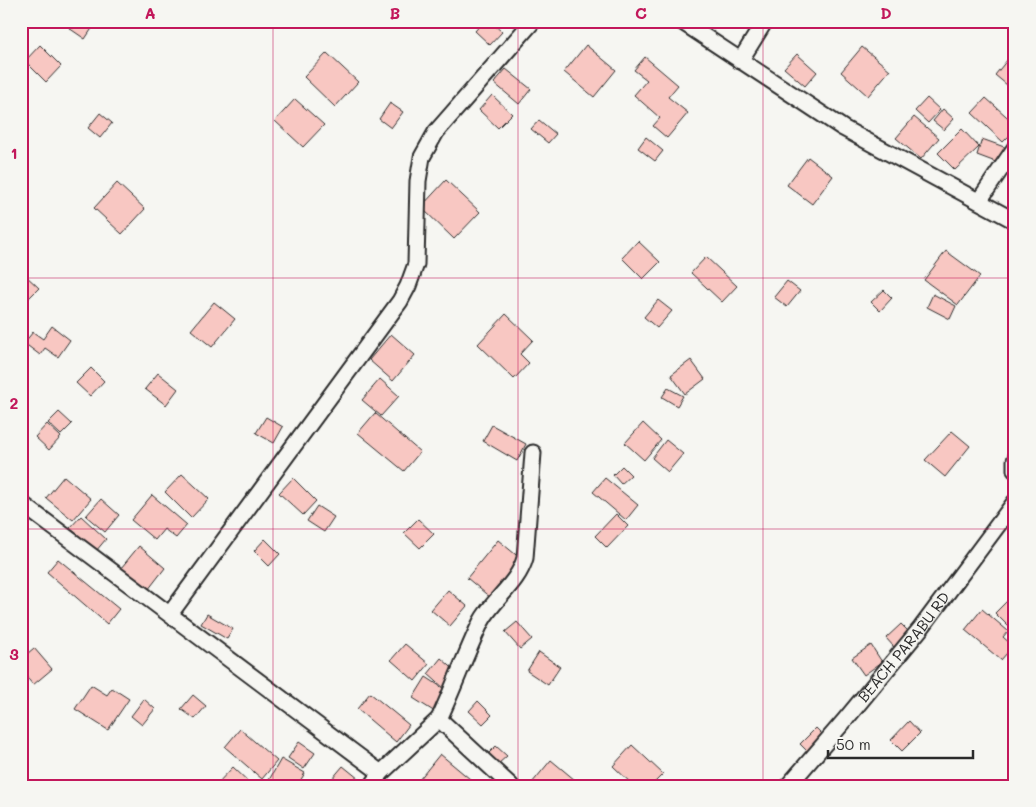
<svg xmlns="http://www.w3.org/2000/svg" width="1036" height="807" font-family="Mali,sans-serif">
  <rect width="100%" height="100%" fill="#f6f6f2"/>
  <filter id="ink" filterUnits="userSpaceOnUse"><feTurbulence type="fractalNoise" baseFrequency=".02" numOctaves="2"/><feDisplacementMap in="SourceGraphic" scale="10" xChannelSelector="R" yChannelSelector="G"/><feConvolveMatrix kernelMatrix="1 2 1 2 8 2 1 2 1" color-interpolation-filters="sRGB"/></filter>
  <g filter="url(#ink)">
    <g fill="#f8c7c2" stroke="#2b2b2b">
      <path d="M74,21H97L85,39L69,28Z"/>
      <path d="M484,21H490L502,32L490,45L475,31Z"/>
      <path d="M738,21H757L749,30Z"/>
      <path d="M40,45L61,66L46,82L25,61Z"/>
      <path d="M586,45L616,70L594,97L564,72Z"/>
      <path d="M862,47L890,70L868,96L841,72Z"/>
      <path d="M327,53L358,82L335,107L304,77Z"/>
      <path d="M797,54L817,72L805,86L784,68Z"/>
      <path d="M645,57L678,85L668,97L688,113L667,138L653,126L660,118L634,95L647,80L634,70Z"/>
      <path d="M1008,59L1015,65V75L1007,85L995,75Z"/>
      <path d="M506,69L531,89L519,104L494,83Z"/>
      <path d="M492,95L512,114L498,128L479,110Z"/>
      <path d="M927,98L940,110L928,123L915,111Z"/>
      <path d="M986,98L1015,124V130L1003,142L972,113Z"/>
      <path d="M295,99L324,125L303,147L275,121Z"/>
      <path d="M390,103L403,112L391,128L379,119Z"/>
      <path d="M943,109L954,119L944,130L933,121Z"/>
      <path d="M100,113L112,123L100,138L88,128Z"/>
      <path d="M914,117L939,138L921,159L896,138Z"/>
      <path d="M539,120L556,134L548,143L531,129Z"/>
      <path d="M962,129L979,147L955,170L938,153Z"/>
      <path d="M646,137L663,151L655,161L638,148Z"/>
      <path d="M982,139L1007,148L1001,164L977,155Z"/>
      <path d="M808,157L833,176L812,204L787,185Z"/>
      <path d="M446,180L480,212L454,239L421,207Z"/>
      <path d="M117,183L145,209L122,234L94,208Z"/>
      <path d="M638,241L660,262L643,279L622,258Z"/>
      <path d="M946,251L980,276L958,305L924,280Z"/>
      <path d="M706,257L737,286L722,302L691,273Z"/>
      <path d="M1015,273V290L1006,279Z"/>
      <path d="M24,274L39,288L28,299L21,293V278Z"/>
      <path d="M787,281L800,291L787,307L774,297Z"/>
      <path d="M884,290L892,298L880,311L871,302Z"/>
      <path d="M933,294L956,306L950,319L927,307Z"/>
      <path d="M658,300L672,311L657,328L644,317Z"/>
      <path d="M214,302L235,319L212,347L191,330Z"/>
      <path d="M506,314L533,340L520,354L529,363L514,379L478,344Z"/>
      <path d="M52,326L70,340L58,357L45,348L40,355L24,343L33,332L43,339Z"/>
      <path d="M391,334L415,355L393,381L369,360Z"/>
      <path d="M691,360L705,379L685,394L671,375Z"/>
      <path d="M91,368L104,381L90,396L76,383Z"/>
      <path d="M158,373L178,389L166,405L145,389Z"/>
      <path d="M380,379L399,396L381,416L362,400Z"/>
      <path d="M668,388L683,396L677,406L662,397Z"/>
      <path d="M59,412L72,424L61,435L48,423Z"/>
      <path d="M375,413L420,452L404,471L358,433Z"/>
      <path d="M266,417L283,427L274,443L256,433Z"/>
      <path d="M643,423L661,440L644,460L625,443Z"/>
      <path d="M47,424L61,437L49,450L35,437Z"/>
      <path d="M492,425L526,444L517,461L483,441Z"/>
      <path d="M952,431L970,446L945,477L925,460Z"/>
      <path d="M666,440L683,454L668,472L652,458Z"/>
      <path d="M622,466L631,475L621,484L613,475Z"/>
      <path d="M182,474L209,499L191,518L165,492Z"/>
      <path d="M64,476L91,499L73,520L46,498Z"/>
      <path d="M293,478L316,501L303,515L279,493Z"/>
      <path d="M605,478L638,505L626,520L593,492Z"/>
      <path d="M152,495L187,525L176,538L164,529L155,540L131,520Z"/>
      <path d="M101,499L119,515L105,532L86,516Z"/>
      <path d="M317,506L334,517L324,532L307,521Z"/>
      <path d="M616,514L628,526L607,548L595,536Z"/>
      <path d="M81,516L106,539L96,551L70,528Z"/>
      <path d="M418,519L434,534L420,548L404,533Z"/>
      <path d="M265,539L280,554L269,566L254,551Z"/>
      <path d="M498,540L521,559L504,580L506,582L492,599L467,578Z"/>
      <path d="M139,546L165,568L148,590L121,568Z"/>
      <path d="M58,559L119,609L107,624L47,572Z"/>
      <path d="M448,590L467,606L450,626L431,610Z"/>
      <path d="M1007,601L1015,608V619L1008,626L995,613Z"/>
      <path d="M982,609L1008,631L1003,637L1013,646L1001,660L965,630Z"/>
      <path d="M207,614L233,629L227,639L201,624Z"/>
      <path d="M517,622L532,639L520,649L505,632Z"/>
      <path d="M901,624L910,633L894,647L886,638Z"/>
      <path d="M405,644L429,664L415,681L391,660Z"/>
      <path d="M871,645L882,662L864,675L852,658Z"/>
      <path d="M34,648L52,669L33,685L21,670V659Z"/>
      <path d="M539,652L560,667L548,685L527,671Z"/>
      <path d="M441,658L458,673L445,689L428,674Z"/>
      <path d="M426,677L449,692L435,712L413,698Z"/>
      <path d="M91,685L107,695L112,688L129,699L108,730L75,709Z"/>
      <path d="M370,693L409,725L396,742L357,709Z"/>
      <path d="M193,695L206,706L195,719L181,709Z"/>
      <path d="M144,699L155,709L142,725L131,716Z"/>
      <path d="M478,701L492,715L483,724L469,711Z"/>
      <path d="M909,721L920,733L902,751L891,740Z"/>
      <path d="M816,728L825,737L809,753L800,744Z"/>
      <path d="M240,729L277,761L262,779L225,747Z"/>
      <path d="M299,742L315,753L304,769L288,758Z"/>
      <path d="M632,745L663,774L651,786H634L613,766Z"/>
      <path d="M496,746L507,756L498,764L488,754Z"/>
      <path d="M440,754L470,779L464,786H416L415,785Z"/>
      <path d="M281,759L305,773L297,786H278L269,780Z"/>
      <path d="M551,760L581,785L580,786H535L532,783Z"/>
      <path d="M343,766L364,783L363,786H326Z"/>
      <path d="M233,767L253,786H215Z"/>
    </g>
    <g fill="none" stroke-linecap="round" stroke-linejoin="round">
      <defs>
        <g id="street">
          <path d="M681,21L843,128L1015,221"/>
          <path d="M740,61L765,21"/>
          <path d="M979,201L1015,148"/>
          <path d="M1015,460V470"/>
          <path d="M21,503L381,773L439,719L511,786"/>
          <path d="M170,614L400,301L408,286L416,264L418,181L422,157L436,132L533,21"/>
          <path d="M439,719C454,687 466,653 481,622C493,599 518,584 525,558L533,453"/>
          <path d="M372,786L381,773"/>
          <path id="s1" d="M788,786L845,720L921,628L1015,502"/>
        </g>
      </defs>
      <use href="#street" stroke="#2b2b2b" stroke-width="19"/>
      <use href="#street" stroke="#f6f6f2" stroke-width="15"/>
    </g>
  </g>
  <path fill="none" stroke="#c2185b" stroke-width="1" stroke-opacity="0.55" d="M273,21V786M518,21V786M763,21V786M21,278H1015M21,529H1015"/>
  <g text-anchor="middle" stroke-width="4.5" stroke-linejoin="round" paint-order="stroke">
    <g font-size="15" fill="#2b2b2b" stroke="#f6f6f2">
      <text dy="5" stroke="none"><textPath href="#s1" startOffset="181">BEACH PARABU RD</textPath></text>
    </g>
  </g>
  <rect width="1036" height="807" fill="none" stroke="#f6f6f2" stroke-width="55"/>
  <path d="M828 750v8h145v-8" fill="none" stroke="#2b2b2b" stroke-width="2.5"/>
  <text x="836" y="750" font-size="15" fill="#2b2b2b" stroke="#f6f6f2" stroke-width="4" paint-order="stroke">50 m</text>
  <rect x="28" y="28" width="980" height="752" fill="none" stroke="#c2185b" stroke-width="2"/>
  <g font-size="16" text-anchor="middle" font-weight="bold" fill="#c2185b">
    <text x="150" y="19">A</text>
    <text x="395" y="19">B</text>
    <text x="641" y="19">C</text>
    <text x="886" y="19">D</text>
    <text x="14" y="159">1</text>
    <text x="14" y="409">2</text>
    <text x="14" y="660">3</text>
  </g>
</svg>
